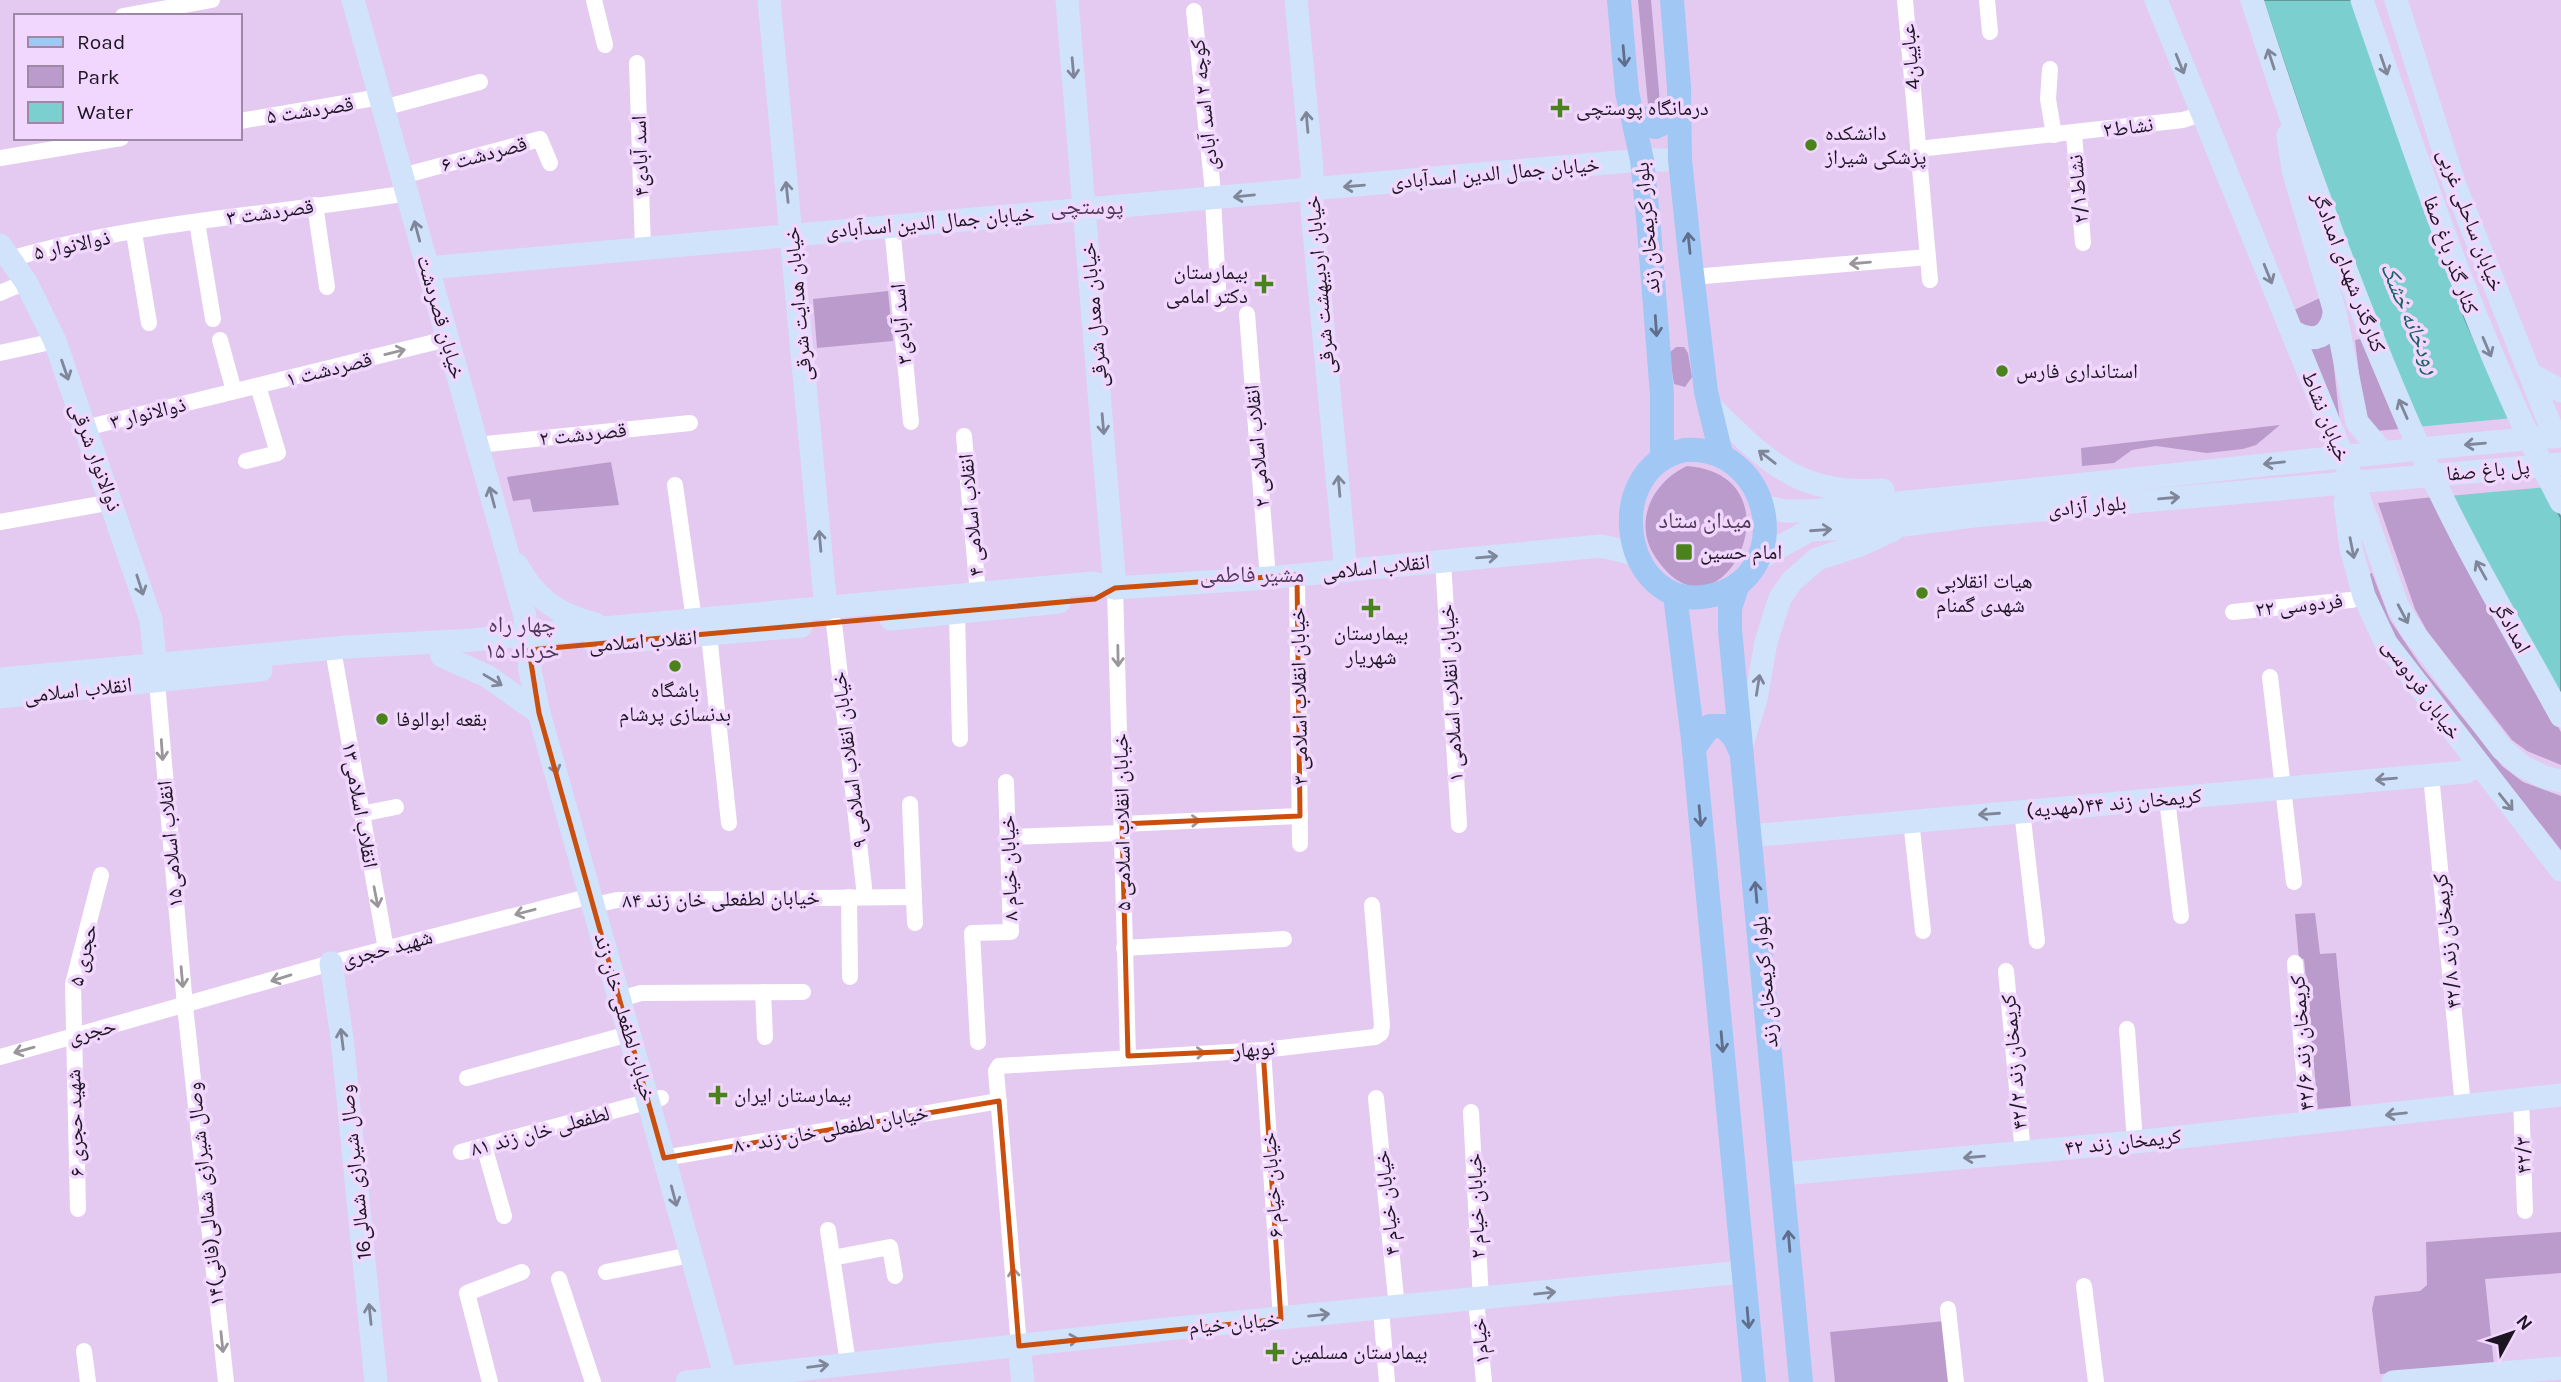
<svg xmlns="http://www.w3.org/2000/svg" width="2561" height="1382" font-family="Karla,'Noto Naskh Arabic',sans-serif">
  <rect width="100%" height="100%" fill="#e4caf1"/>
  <g fill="#bb9bcc">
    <path d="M1638,0H1651L1660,103L1648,104Z"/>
    <path d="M888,291L893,341L817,348L813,299Z"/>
    <path d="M2322,297C2323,315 2325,325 2307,332L2292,311Z"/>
    <path d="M2360,339L2399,429L2375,431L2364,415L2355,340Z"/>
    <path d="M2331,340L2340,423L2307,349H2318Z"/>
    <path d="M1676,347H1684L1688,353L1692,377L1685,387L1674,384L1669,353Z"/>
    <path d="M2280,425L2256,445L2243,449L2207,453L2156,446L2132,450L2114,463L2082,466L2081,448Z"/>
    <path d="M611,462L619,505L533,512L530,499L513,501L507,477Z"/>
    <path d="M1687,466C1806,475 1721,655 1656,558C1632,523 1652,482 1687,466Z"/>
    <path d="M2433,497L2561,732V765L2527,751L2512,740L2427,631L2415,609L2378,503Z"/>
    <path d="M2372,573L2390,620L2421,666L2502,766L2523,782L2561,796V850L2383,624L2364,576Z"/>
    <path d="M2315,913L2320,954L2336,953L2351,1106L2318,1109L2304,959H2299L2295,914Z"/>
    <path d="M2561,1232V1273L2485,1279L2494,1365L2380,1374L2372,1309L2375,1296L2420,1291L2427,1285L2426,1242Z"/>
    <path d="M1945,1321L1952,1382H1835L1830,1332Z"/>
  </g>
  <path fill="#7bcfce" stroke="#5f979b" stroke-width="2" d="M2263,0H2353L2465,319L2505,408L2561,518V697C2511,606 2459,515 2417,419C2356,283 2310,141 2263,0Z"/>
  <path fill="#e4caf1" d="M2513,418L2548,487L2449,496L2416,427Z"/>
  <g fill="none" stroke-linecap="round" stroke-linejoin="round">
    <g stroke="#fff" stroke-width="16">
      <path d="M594,0L605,45"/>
      <path d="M1905,0L1930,280"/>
      <path d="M1987,0L1990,32"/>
      <path d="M1194,11L1212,182L1219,304"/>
      <path d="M123,16L212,0"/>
      <path d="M637,63L643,249"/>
      <path d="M2050,69L2048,99L2054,135"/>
      <path d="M383,108L480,82"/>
      <path d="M240,121L380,97"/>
      <path d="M2074,134L2083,243"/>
      <path d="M1918,149L2183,120L2201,114"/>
      <path d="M0,158L121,138"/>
      <path d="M402,176L540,139L550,163"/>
      <path d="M315,205L327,287"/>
      <path d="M197,222L213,319"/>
      <path d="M892,226L911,422"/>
      <path d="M134,233L149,323"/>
      <path d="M10,259C138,221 275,215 407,193"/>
      <path d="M1693,277L1928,257"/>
      <path d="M0,293L26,282"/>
      <path d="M1247,314L1268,578"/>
      <path d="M220,340L234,391"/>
      <path d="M0,353L55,341"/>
      <path d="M85,428L447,339"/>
      <path d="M964,436L978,594"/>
      <path d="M477,445L690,423"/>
      <path d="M246,461L278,453L258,386"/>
      <path d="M675,485L694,620"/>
      <path d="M0,522L112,502"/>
      <path d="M1443,561L1459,825"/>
      <path d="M1297,575L1300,844"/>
      <path d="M1115,588L1128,1056"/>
      <path d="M2233,612L2351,600L2364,596"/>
      <path d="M957,613L960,739"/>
      <path d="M834,623L865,896"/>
      <path d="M709,635L729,823"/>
      <path d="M335,661L386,949"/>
      <path d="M2270,677L2294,882"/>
      <path d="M157,682L185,1006L226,1382"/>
      <path d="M2431,775L2463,1106"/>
      <path d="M2167,799L2181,916"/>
      <path d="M910,804L915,923"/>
      <path d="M2022,811L2037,941"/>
      <path d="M361,814L396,807"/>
      <path d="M1911,820L1923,931"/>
      <path d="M1122,824L1300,816"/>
      <path d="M1007,837L1122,833"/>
      <path d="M849,897L850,977"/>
      <path d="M594,905L617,900L914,897"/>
      <path d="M1124,948L1284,939"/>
      <path d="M2295,963L2308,1123"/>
      <path d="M2006,971L2023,1153"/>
      <path d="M763,992L765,1037"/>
      <path d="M620,999L641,993L803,992"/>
      <path d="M2127,1029L2135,1142"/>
      <path d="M978,1042L972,933L1011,932L1006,782"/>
      <path d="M1263,1050L1281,1319"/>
      <path d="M0,1057L331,963L591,896"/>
      <path d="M467,1078L629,1034"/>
      <path d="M1376,1098L1397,1308"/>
      <path d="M2521,1098L2525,1211"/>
      <path d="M1471,1112L1481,1300"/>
      <path d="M484,1146L504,1216"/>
      <path d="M461,1152L661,1098"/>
      <path d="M664,1158L999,1101"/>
      <path d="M78,1209L73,984L101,875"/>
      <path d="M828,1230L848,1363"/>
      <path d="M832,1258L890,1247L895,1276"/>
      <path d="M606,1272L690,1255"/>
      <path d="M559,1279L593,1382"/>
      <path d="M2084,1286L2096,1382"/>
      <path d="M1476,1300L1484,1382"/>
      <path d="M1381,1309L1387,1382"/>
      <path d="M1948,1309L1956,1382"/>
      <path d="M1019,1346L996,1071L999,1066L1263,1050L1375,1037L1381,1033L1382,1025L1372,905"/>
      <path d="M84,1351L88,1382"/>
      <path d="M490,1382L467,1293L522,1272"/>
    </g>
    <g stroke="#d0e3fa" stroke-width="23">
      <path d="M353,0L525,616L530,670L539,713L727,1382"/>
      <path d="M769,0L826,609"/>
      <path d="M1067,0L1115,588"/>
      <path d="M1296,0L1312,169V210L1346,571"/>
      <path d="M2156,0L2353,481L2398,607L2413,632L2502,749L2522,766L2544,777L2561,781"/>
      <path d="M2252,0C2302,156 2358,313 2426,463C2465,549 2515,632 2561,716"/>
      <path d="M2362,0C2421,171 2477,341 2561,502"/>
      <path d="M2396,0L2454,183L2555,437"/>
      <path d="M2288,135L2293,170L2335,312L2357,422L2383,453"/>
      <path d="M0,245L26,282L55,341L151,620L157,680"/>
      <path d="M427,268L1456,176L1642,160H1680"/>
      <path d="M2292,331C2315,344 2329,338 2335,312"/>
      <path d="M2532,375L2561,391"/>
      <path d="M1712,408C1769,463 1798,495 1883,490"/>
      <path d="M2353,481L2345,502L2351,548L2364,596L2386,643L2561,870"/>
      <path d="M1762,506L1785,511H1808C2059,490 2309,457 2561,436"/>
      <path d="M1760,558L1810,530L1904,525L1973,516L2561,464"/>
      <path d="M517,565C534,598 559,615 595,624"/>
      <path d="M891,619L1059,602"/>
      <path d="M595,644L801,626"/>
      <path d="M442,656L487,676L539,713"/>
      <path d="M0,679L347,647L472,640L1093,583L1115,588L1268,578L1601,546L1635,554"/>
      <path d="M0,697L261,670"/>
      <path d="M1742,744L1756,699L1766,642L1780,598L1792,581L1817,559L1860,545L1893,530"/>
      <path d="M1750,836L2466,772L2476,764"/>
      <path d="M331,963L342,1038L376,1382"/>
      <path d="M1783,1174L2135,1142L2561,1095"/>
      <path d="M1019,1346L1023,1382"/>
      <path d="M687,1382L1168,1329L1743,1272"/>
      <path d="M2393,1382L2561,1368"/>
    </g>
    <g stroke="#a1c7f4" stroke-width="24">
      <path d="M1619,0L1627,92L1642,160L1648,217L1662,395V457"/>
      <path d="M1672,0L1679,87L1680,160L1691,265L1706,392L1721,454"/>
      <path d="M1632,112L1655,127L1668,121L1677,108"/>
      <path d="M1685,450C1775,445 1797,579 1709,596C1622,613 1599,468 1685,450Z"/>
      <path d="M1738,584L1730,608V630L1801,1382"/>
      <path d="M1675,595L1693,739L1754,1382"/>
      <path d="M1694,748L1710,726H1723L1734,737L1739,748"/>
    </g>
  </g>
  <defs><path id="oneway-shaft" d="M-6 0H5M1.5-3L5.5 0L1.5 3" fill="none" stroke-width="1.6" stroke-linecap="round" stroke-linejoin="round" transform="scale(1.75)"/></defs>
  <g stroke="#606e8c">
    <use href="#oneway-shaft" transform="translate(1624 56) rotate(85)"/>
    <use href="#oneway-shaft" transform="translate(1689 243) rotate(-96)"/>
    <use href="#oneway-shaft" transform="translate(1656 326) rotate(86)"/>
    <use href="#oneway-shaft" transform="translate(1700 816) rotate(85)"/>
    <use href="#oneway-shaft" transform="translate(1756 892) rotate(-95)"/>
    <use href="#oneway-shaft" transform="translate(1722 1042) rotate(85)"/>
    <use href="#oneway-shaft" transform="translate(1789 1241) rotate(-95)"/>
    <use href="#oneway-shaft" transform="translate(1748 1318) rotate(85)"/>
  </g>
  <g stroke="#808699">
    <use href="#oneway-shaft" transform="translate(2271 59) rotate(-108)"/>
    <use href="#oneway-shaft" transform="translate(2180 64) rotate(68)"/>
    <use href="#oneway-shaft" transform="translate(2384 65) rotate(71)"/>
    <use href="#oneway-shaft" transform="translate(1073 68) rotate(85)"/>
    <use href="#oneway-shaft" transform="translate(1307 122) rotate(-95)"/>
    <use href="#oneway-shaft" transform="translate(1354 186) rotate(175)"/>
    <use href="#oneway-shaft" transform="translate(787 192) rotate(-96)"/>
    <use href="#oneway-shaft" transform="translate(1244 196) rotate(174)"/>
    <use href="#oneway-shaft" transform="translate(417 231) rotate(-105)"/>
    <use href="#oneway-shaft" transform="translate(2268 274) rotate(68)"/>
    <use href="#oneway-shaft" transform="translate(2487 347) rotate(67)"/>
    <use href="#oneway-shaft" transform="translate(65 370) rotate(71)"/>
    <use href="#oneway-shaft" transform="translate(2403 409) rotate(-114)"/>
    <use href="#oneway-shaft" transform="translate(1103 424) rotate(85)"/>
    <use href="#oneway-shaft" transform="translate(2475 444) rotate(175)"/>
    <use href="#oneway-shaft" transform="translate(1767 457) rotate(-142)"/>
    <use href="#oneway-shaft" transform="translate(2274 463) rotate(174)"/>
    <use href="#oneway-shaft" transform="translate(1339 486) rotate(-95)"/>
    <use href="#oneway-shaft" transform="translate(492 497) rotate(-105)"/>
    <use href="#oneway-shaft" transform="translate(2169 498) rotate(-5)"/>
    <use href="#oneway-shaft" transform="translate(1821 530) rotate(-4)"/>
    <use href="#oneway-shaft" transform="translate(820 541) rotate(-95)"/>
    <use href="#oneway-shaft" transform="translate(2352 548) rotate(79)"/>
    <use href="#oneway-shaft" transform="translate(1487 557) rotate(-5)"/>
    <use href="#oneway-shaft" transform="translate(2481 570) rotate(-119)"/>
    <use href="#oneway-shaft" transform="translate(140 585) rotate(72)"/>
    <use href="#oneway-shaft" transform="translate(2403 614) rotate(62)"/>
    <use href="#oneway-shaft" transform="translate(493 680) rotate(31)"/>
    <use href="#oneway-shaft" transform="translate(1758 685) rotate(-81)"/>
    <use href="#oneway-shaft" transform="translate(554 764) rotate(74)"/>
    <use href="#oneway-shaft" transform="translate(2386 779) rotate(175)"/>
    <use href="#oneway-shaft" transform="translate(2506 802) rotate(51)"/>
    <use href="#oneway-shaft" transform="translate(1989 814) rotate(176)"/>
    <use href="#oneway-shaft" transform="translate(342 1039) rotate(-97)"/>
    <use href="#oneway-shaft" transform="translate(2396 1114) rotate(174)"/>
    <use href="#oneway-shaft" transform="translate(1974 1157) rotate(175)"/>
    <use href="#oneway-shaft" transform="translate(674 1196) rotate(75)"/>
    <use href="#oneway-shaft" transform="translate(1545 1293) rotate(-6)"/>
    <use href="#oneway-shaft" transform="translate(370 1314) rotate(-96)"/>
    <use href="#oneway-shaft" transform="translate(1319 1315) rotate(-6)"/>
    <use href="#oneway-shaft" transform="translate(1068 1340) rotate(-7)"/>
    <use href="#oneway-shaft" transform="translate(818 1366) rotate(-7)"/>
  </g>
  <g stroke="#9a969c">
    <use href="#oneway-shaft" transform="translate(1860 263) rotate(175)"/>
    <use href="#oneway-shaft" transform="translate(395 352) rotate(-14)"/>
    <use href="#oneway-shaft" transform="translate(1118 656) rotate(89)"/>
    <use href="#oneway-shaft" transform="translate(162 750) rotate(86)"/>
    <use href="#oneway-shaft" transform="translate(1190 821) rotate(-2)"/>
    <use href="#oneway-shaft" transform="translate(376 897) rotate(79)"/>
    <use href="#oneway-shaft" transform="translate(525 912) rotate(165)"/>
    <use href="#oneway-shaft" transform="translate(182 977) rotate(85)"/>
    <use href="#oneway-shaft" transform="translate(281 978) rotate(163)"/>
    <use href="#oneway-shaft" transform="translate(24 1050) rotate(164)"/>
    <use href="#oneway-shaft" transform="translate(1195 1053) rotate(-3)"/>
    <use href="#oneway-shaft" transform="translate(1014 1278) rotate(-95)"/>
    <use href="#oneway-shaft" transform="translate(222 1342) rotate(84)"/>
  </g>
  <path fill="none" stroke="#ca4f0f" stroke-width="5" stroke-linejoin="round" d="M1297,575L1300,816L1122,824L1128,1056L1263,1050L1281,1319L1019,1346L999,1101L664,1158L539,713L529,650L1095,599L1115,588Z"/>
  <g fill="#4a821b" stroke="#f1d7fe" stroke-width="2.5">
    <path d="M1556.5 97.5h7v7h7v7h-7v7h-7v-7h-7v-7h7z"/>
    <circle cx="1811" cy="145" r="7"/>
    <path d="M1260.5 273.5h7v7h7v7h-7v7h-7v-7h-7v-7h7z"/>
    <circle cx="2002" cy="371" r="7"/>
    <rect x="1675" y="543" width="18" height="18" rx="3.5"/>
    <circle cx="1922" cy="593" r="7"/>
    <path d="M1367.5 597.5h7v7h7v7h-7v7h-7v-7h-7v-7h7z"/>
    <circle cx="675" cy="666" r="7"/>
    <circle cx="382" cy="719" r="7"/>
    <path d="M714.5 1084.5h7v7h7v7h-7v7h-7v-7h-7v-7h7z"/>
    <path d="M1271.5 1341.5h7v7h7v7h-7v7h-7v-7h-7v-7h7z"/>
  </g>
  <g text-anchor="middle" stroke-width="7" stroke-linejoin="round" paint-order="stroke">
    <g font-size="21" fill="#1e1523" stroke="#f1d7fe">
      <text transform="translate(1910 57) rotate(-95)" y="7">عباییان4</text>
      <text transform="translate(1204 105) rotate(-96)" y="7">کوچه ۲ اسد آبادی</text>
      <text transform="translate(310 110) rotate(-9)" y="7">قصردشت ۵</text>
      <text transform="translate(2128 127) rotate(-7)" y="7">نشاط۲</text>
      <text transform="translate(484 154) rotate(-15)" y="7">قصردشت ۶</text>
      <text transform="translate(640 156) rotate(-92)" y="7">اسد آبادی۴</text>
      <text transform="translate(1495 173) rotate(-5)" y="7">خیابان جمال الدین اسدآبادی</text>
      <text transform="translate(2078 189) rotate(-95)" y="7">نشاط۲/۱</text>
      <text transform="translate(270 212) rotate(-8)" y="7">قصردشت ۳</text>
      <text transform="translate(2471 220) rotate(69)" y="7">خیابان ساحلی غربی</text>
      <text transform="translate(930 222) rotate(-5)" y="7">خیابان جمال الدین اسدآبادی</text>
      <text transform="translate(1647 228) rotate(-95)" y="7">بلوار کریمخان زند</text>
      <text transform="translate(72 245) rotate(-12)" y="7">ذوالانوار ۵</text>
      <text transform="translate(2451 255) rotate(70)" y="7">کنار گذر باغ صفا</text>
      <text transform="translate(2349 272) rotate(69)" y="7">کنارگذر شهدای امدادگر</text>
      <text transform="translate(1320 285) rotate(-95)" y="7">خیابان اردیبهشت شرقی</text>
      <text transform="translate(798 304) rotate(-95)" y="7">خیابان هدایت شرقی</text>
      <text transform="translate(1094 315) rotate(-95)" y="7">خیابان معدل شرقی</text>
      <text transform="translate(441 317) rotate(74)" y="7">خیابان قصردشت</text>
      <text transform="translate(901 324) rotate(-95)" y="7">اسد آبادی۳</text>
      <text transform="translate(329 369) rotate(-14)" y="7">قصردشت ۱</text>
      <text transform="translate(148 413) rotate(-14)" y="7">ذوالانوار ۳</text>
      <text transform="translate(2326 416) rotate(68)" y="7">خیابان نشاط</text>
      <text transform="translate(583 434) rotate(-6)" y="7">قصردشت ۲</text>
      <text transform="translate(1257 446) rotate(-95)" y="7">۲ انقلاب اسلامی</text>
      <text transform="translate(96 457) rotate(70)" y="7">ذوالانوار شرقی</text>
      <text transform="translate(2488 470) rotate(-5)" y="7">پل باغ صفا</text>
      <text transform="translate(2087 506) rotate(-5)" y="7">بلوار آزادی</text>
      <text transform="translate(971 515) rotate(-95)" y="7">۴ انقلاب اسلامی</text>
      <text transform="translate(1376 567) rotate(-6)" y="7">انقلاب اسلامی</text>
      <text transform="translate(2299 605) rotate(-6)" y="7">۲۲ فردوسی</text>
      <text transform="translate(2512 627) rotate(61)" y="7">امدادگر</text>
      <text transform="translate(643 641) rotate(-4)" y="7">انقلاب اسلامی</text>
      <text transform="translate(2422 689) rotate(54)" y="7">خیابان فردوسی</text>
      <text transform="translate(78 690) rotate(-6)" y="7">انقلاب اسلامی</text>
      <text transform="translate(1451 693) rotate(-93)" y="7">خیابان انقلاب اسلامی ۱</text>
      <text transform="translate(1299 696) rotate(-91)" y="7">خیابان انقلاب اسلامی ۳</text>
      <text transform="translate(849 760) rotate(-97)" y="7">خیابان انقلاب اسلامی ۹</text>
      <text transform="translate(2114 803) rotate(-5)" y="7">کریمخان زند ۴۴(مهدیه)</text>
      <text transform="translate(360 805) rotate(80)" y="7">انقلاب اسلامی۱۳</text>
      <text transform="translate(1122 822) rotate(-91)" y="7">خیابان انقلاب اسلامی ۵</text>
      <text transform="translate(170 844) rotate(-95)" y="7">انقلاب اسلامی۱۵</text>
      <text transform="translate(1009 868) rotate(-92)" y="7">خیابان خیام ۸</text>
      <text transform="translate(721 899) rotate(-1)" y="7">خیابان لطفعلی خان زند ۸۴</text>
      <text transform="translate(2447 941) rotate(-96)" y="7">کریمخان زند ۴۲/۸</text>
      <text transform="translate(387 948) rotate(-15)" y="7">شهید حجری</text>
      <text transform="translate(83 955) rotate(-76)" y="7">حجری ۵</text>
      <text transform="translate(1765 982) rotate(-95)" y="7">بلوار کریمخان زند</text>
      <text transform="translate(625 1017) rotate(74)" y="7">خیابان لطفعلی خان زند</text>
      <text transform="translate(92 1031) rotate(-15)" y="7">حجری</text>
      <text transform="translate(2302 1043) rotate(-94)" y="7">کریمخان زند ۴۲/۶</text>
      <text transform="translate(1254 1049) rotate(-4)" y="7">نوبهار</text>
      <text transform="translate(2014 1062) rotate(-95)" y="7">کریمخان زند ۴۲/۲</text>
      <text transform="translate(75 1123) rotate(-92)" y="7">شهید حجری ۶</text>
      <text transform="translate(831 1129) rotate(-10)" y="7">خیابان لطفعلی خان زند ۸۰</text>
      <text transform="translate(540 1131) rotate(-15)" y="7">لطفعلی خان زند ۸۱</text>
      <text transform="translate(2123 1142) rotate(-6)" y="7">کریمخان زند ۴۲</text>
      <text transform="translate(2523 1155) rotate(-92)" y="7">۴۲/۳</text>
      <text transform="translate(355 1172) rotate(-96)" y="7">وصال شیرازی شمالی16</text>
      <text transform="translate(1272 1185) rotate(-94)" y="7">خیابان خیام ۶</text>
      <text transform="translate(205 1194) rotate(-96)" y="7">۱۴وصال شیرازی شمالی(فانی)</text>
      <text transform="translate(1387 1203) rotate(-96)" y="7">خیابان خیام ۴</text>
      <text transform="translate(1476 1206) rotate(-92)" y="7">خیابان خیام ۲</text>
      <text transform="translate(1234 1323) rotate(-5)" y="7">خیابان خیام</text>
      <text transform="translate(1480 1341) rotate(-95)" y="7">۱خیام</text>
    </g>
    <g font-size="21" fill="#1e1523" stroke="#f1d7fe" text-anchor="start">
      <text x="1576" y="115">درمانگاه پوستچی</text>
      <text x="1825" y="140">دانشکده<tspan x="1825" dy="24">پزشکی شیراز</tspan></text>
      <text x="1248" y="279" text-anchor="end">بیمارستان<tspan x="1248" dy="24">دکتر امامی</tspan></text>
      <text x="2016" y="378">استانداری فارس</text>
      <text x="1700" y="559">امام حسین</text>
      <text x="1936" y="588">هیات انقلابی<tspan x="1936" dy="24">شهدی گمنام</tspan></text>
      <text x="1371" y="640" text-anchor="middle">بیمارستان<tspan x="1371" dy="24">شهریار</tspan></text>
      <text x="675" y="697" text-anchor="middle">باشگاه<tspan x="675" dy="24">بدنسازی پرشام</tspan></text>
      <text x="396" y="726">بقعه ابوالوفا</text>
      <text x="734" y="1102">بیمارستان ایران</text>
      <text x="1291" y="1359">بیمارستان مسلمین</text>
    </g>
    <g font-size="23" fill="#4f3959" stroke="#f1d7fe">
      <text x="1087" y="214">پوستچی</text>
      <text x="1705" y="528">میدان ستاد</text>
      <text x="1252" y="582">مشیر فاطمی</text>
      <text x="522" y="632">چهار راه<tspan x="522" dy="26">۱۵ خرداد</tspan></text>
    </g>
    <g font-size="23" font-style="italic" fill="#1a6160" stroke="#f1d7fe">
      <text transform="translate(2411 318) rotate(67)" y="8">رودخانه خشک</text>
    </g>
  </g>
  <rect x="14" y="14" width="228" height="126" fill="#f1d7fe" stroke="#9d89a6" stroke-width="2"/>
  <rect x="28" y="37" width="35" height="10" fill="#a1c7f4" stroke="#9d89a6" stroke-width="2"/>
  <text x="77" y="49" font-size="21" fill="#1e1523">Road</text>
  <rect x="28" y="66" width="35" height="21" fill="#bb9bcc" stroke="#9d89a6" stroke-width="2"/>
  <text x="77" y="84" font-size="21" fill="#1e1523">Park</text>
  <rect x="28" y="102" width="35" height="21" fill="#7bcfce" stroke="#9d89a6" stroke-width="2"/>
  <text x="77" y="119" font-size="21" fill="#1e1523">Water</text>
  <g transform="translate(2512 1333) rotate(50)" stroke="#f1d7fe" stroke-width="5" paint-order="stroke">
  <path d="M0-5L12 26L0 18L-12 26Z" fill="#1e1523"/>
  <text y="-10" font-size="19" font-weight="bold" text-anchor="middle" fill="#1e1523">N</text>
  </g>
</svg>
